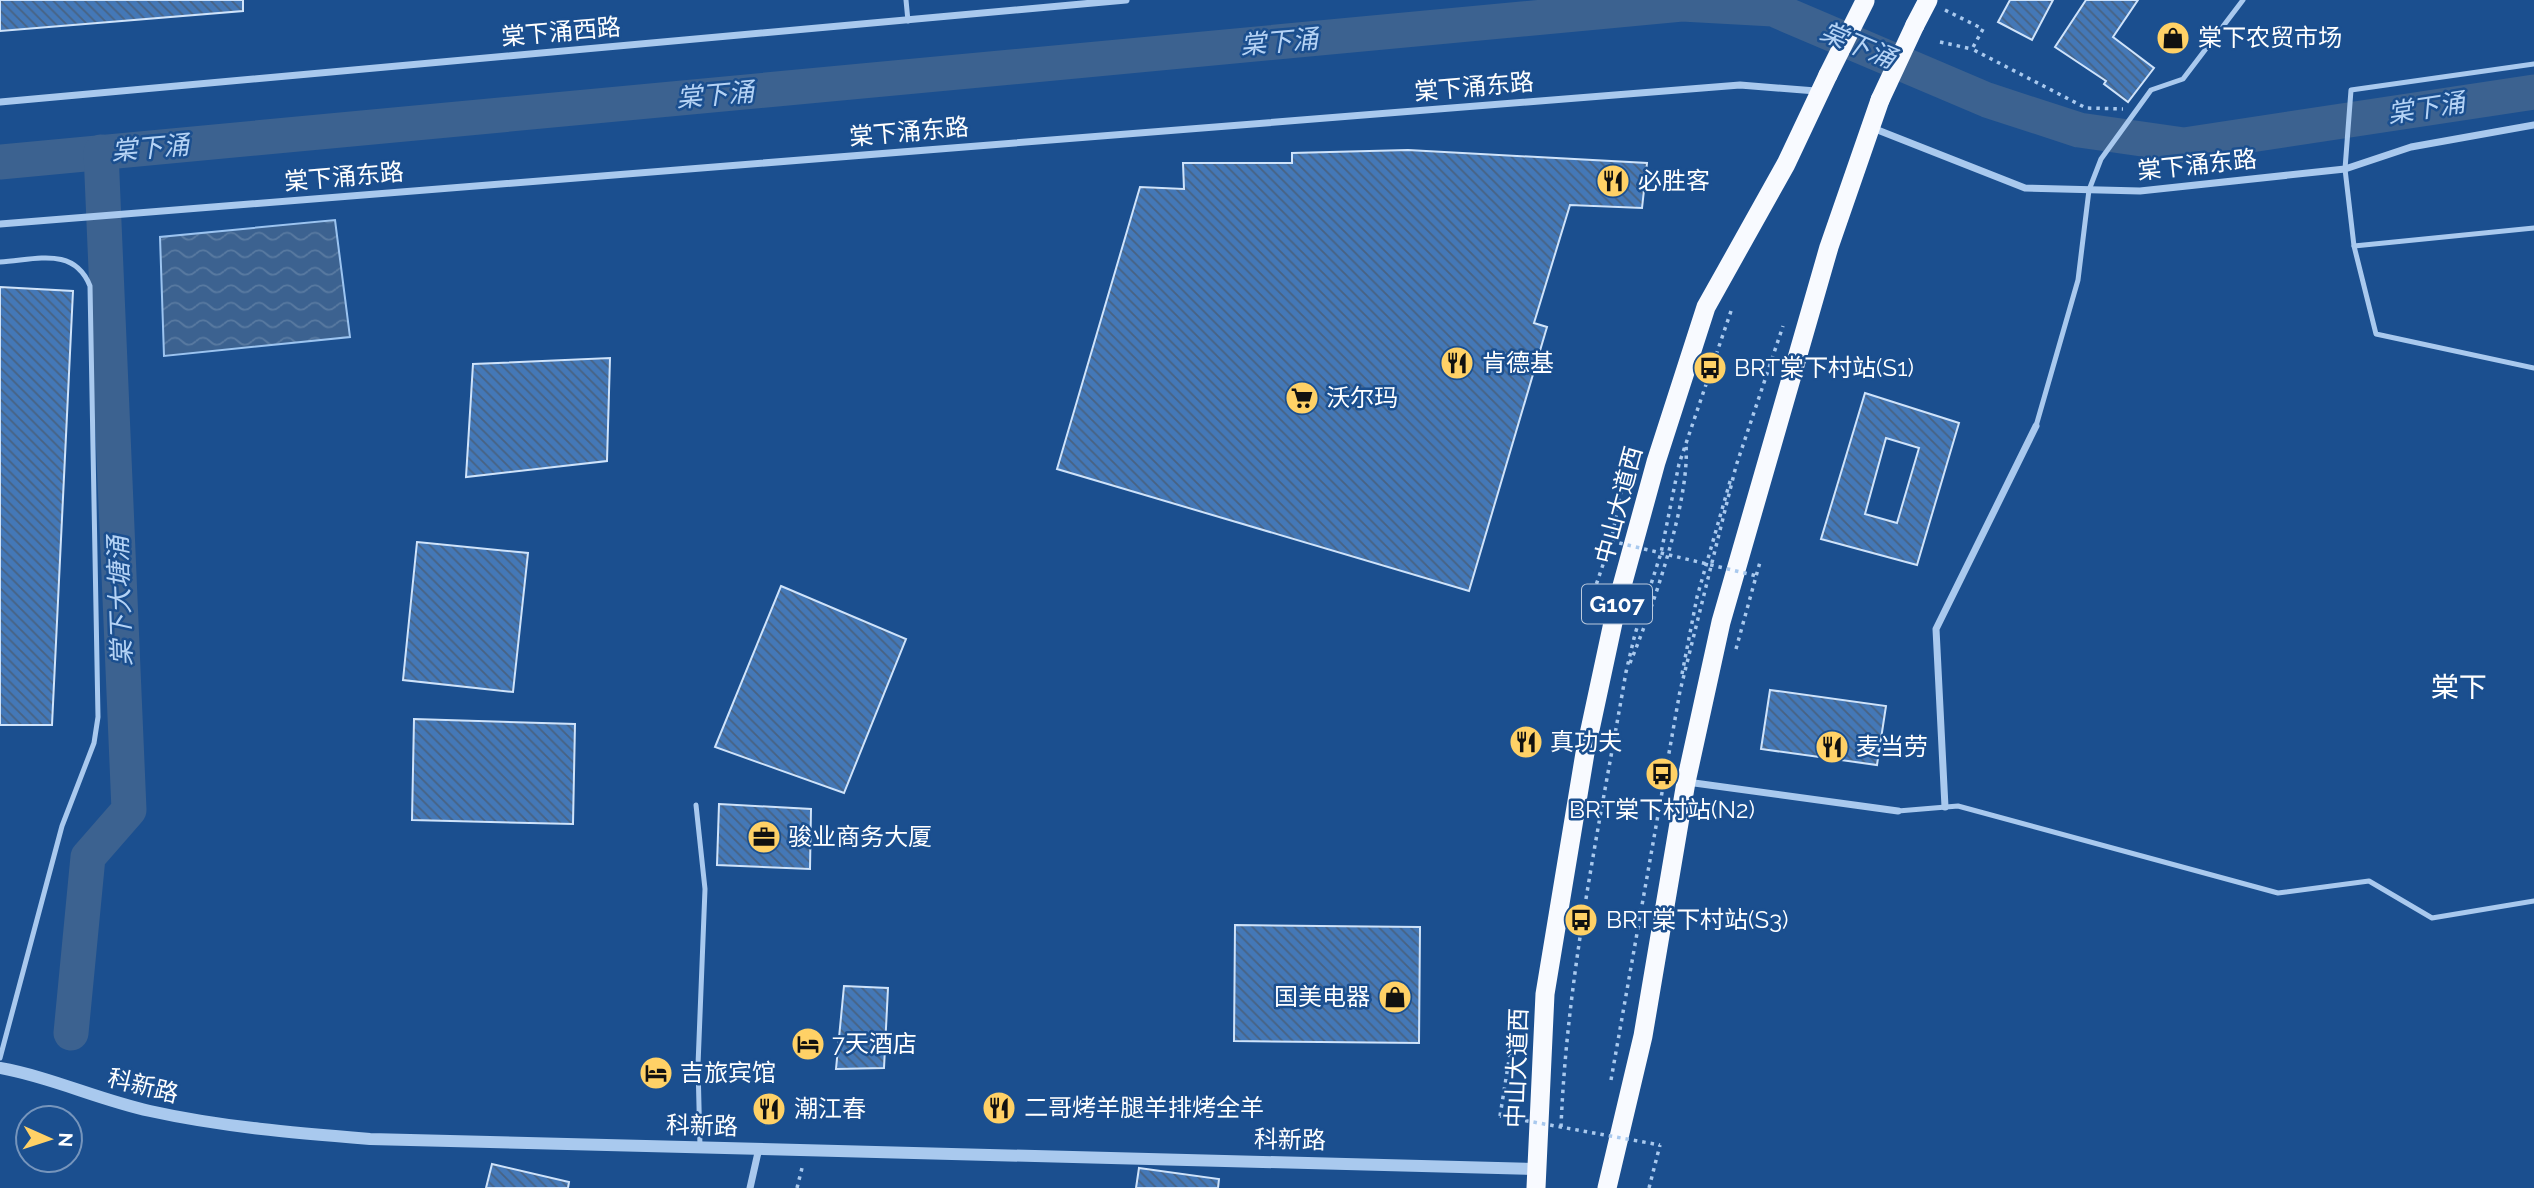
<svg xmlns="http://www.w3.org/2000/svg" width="2534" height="1188" font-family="Raleway,'Noto Sans SC',sans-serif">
  <defs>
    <pattern id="water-waves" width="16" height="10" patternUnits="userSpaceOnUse" patternTransform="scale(1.75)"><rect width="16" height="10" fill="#3c6290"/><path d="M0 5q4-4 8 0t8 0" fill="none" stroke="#597aa1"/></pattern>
    <pattern id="building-back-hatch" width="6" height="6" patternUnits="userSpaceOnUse" patternTransform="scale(1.75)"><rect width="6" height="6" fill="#4478b7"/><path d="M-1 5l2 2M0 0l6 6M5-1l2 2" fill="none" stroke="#486282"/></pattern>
  </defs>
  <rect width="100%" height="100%" fill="#1b4f8f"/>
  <path fill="url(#water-waves)" stroke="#9cc4f0" stroke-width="2" d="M335,220L350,337L164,356L160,237Z"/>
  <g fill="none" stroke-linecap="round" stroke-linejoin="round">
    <g stroke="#3c6290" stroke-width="35">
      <path d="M0,162L1682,4L1773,9L1987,100L2079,130L2184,145L2534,92"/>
      <path d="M71,1033L88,857L129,810L101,152"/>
    </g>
  </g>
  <g fill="url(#building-back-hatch)" stroke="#cfe3fa" stroke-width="2" fill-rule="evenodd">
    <path d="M0,0H243V11L0,31Z"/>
    <path d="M2010,0H2053L2032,40L1998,22Z"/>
    <path d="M2086,0H2138L2113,37L2154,68L2128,102L2104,84L2106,81L2055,47Z"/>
    <path d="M1408,150L1647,163L1642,208L1570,205L1534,323L1547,327L1469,591L1057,469L1140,187L1184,189L1183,163H1292V153Z"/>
    <path d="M0,287L73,291L52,725H0Z"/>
    <path d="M610,358L607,461L466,477L473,364Z"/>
    <path d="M1865,393L1959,423L1917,565L1821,539ZM1886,438L1919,448L1897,523L1865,514Z"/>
    <path d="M417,542L528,553L513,692L403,680Z"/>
    <path d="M781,586L906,639L844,793L715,747Z"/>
    <path d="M1770,690L1886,706L1877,765L1761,749Z"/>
    <path d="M414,719L575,724L573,824L412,820Z"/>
    <path d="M719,804L811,809L810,869L717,865Z"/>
    <path d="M1235,925L1420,927L1419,1043L1234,1041Z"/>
    <path d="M844,986L888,988L884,1068L836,1069Z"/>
    <path d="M492,1164L569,1182L568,1188H486Z"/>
    <path d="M1139,1168L1219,1179L1218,1188H1136Z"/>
  </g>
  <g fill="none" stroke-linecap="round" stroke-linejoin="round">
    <g stroke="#a9c9ee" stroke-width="3.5" stroke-dasharray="3.5 5" stroke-linecap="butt">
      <path d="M1945,10L1983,29L1972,49L2086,108L2123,109"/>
      <path d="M1940,42L1972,49"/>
      <path d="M1591,600L1611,541L1627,463"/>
      <path d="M1736,649L1760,562"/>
      <path d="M1630,663C1652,610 1690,501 1686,445"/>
      <path d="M1682,674L1697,597L1731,478"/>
      <path d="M1611,1080L1680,691L1736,466L1783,326"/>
      <path d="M1500,1116L1512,1041"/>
      <path d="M1561,1127C1567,974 1600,823 1626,672L1635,634L1661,553L1679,464L1731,311"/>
      <path d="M797,1188L803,1164"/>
      <path d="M1649,1188L1660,1145"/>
    </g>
    <g stroke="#a9c9ee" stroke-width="5">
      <path d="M906,0L908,21"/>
      <path d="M2534,64L2351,90L2345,169L2354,246L2376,334L2534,368"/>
      <path d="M2354,246L2534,228"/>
      <path d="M0,262C36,260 74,246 90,286L98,717L94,743L62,826L0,1058"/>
      <path d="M2036,426L2078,280L2089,190L2101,159L2151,90L2183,79L2243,0"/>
      <path d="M696,805L705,889L698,1065L700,1147"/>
      <path d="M1898,811L1958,806L2278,893L2369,881L2432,918L2534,901"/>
    </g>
    <g stroke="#a9c9ee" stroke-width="7">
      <path d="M0,102L1126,0"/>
      <path d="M1870,127L2025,188L2140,191L2345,169L2411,147L2534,125"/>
      <path d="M0,224L1740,85L1816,91"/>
      <path d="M1687,782L1898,811"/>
      <path d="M1945,807L1936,629L2036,426"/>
      <path d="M750,1188L759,1148"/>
    </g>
    <path stroke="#a9c9ee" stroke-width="12" d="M0,1068C51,1077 99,1100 150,1111C222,1127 296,1133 370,1139L1538,1169"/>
    <g stroke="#f8faff" stroke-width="19">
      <path d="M1915,25L1928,0"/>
      <path d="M1536,1188L1545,994L1585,753L1617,604L1656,462L1706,307L1786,164L1828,75"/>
      <path d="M1607,1188L1643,1036L1686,782L1721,622L1829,247L1880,100"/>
    </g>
    <g stroke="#a9c9ee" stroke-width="3.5" stroke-dasharray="3.5 5" stroke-linecap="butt">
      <path d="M1611,541L1757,576"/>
      <path d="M1500,1116L1660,1145"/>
    </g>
    <g stroke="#f8faff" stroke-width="19">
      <path d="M1828,75L1865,1"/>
      <path d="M1880,100L1915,25"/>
    </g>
  </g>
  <defs>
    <symbol id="shop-disc" viewBox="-11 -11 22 22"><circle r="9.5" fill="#ffd166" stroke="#1b4f8f"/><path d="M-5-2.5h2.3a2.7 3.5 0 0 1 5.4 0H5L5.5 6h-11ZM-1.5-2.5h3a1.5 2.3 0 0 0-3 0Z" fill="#111"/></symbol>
    <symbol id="restaurant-disc" viewBox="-11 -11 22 22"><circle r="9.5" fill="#ffd166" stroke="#1b4f8f"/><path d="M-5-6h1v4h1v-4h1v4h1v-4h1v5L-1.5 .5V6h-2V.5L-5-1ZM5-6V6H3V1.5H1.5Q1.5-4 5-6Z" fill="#111"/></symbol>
    <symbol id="bus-disc" viewBox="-11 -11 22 22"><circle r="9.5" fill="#ffd166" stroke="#1b4f8f"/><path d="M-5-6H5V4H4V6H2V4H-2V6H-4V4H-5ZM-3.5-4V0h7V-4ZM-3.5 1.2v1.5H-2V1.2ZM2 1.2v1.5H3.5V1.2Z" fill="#111"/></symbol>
    <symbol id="supermarket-disc" viewBox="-11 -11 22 22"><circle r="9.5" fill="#ffd166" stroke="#1b4f8f"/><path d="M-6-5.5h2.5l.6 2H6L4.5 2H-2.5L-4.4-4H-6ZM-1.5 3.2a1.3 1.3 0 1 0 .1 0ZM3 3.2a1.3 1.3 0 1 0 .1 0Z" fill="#111"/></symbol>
    <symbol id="office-disc" viewBox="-11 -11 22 22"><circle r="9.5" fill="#ffd166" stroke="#1b4f8f"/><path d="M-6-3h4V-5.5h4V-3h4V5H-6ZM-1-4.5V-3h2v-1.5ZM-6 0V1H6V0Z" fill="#111"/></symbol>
    <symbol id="hotel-disc" viewBox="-11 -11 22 22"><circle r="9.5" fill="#ffd166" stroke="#1b4f8f"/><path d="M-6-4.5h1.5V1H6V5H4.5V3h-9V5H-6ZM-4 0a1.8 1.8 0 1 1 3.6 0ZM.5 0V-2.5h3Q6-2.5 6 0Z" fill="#111"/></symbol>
  </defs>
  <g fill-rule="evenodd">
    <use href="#shop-disc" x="2154" y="19" width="38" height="38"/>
    <use href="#restaurant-disc" x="1594" y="162" width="38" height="38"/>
    <use href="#restaurant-disc" x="1438" y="344" width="38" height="38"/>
    <use href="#bus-disc" x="1691" y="349" width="38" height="38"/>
    <use href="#supermarket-disc" x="1283" y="379" width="38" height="38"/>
    <use href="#restaurant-disc" x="1507" y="723" width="38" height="38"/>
    <use href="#restaurant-disc" x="1813" y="728" width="38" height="38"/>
    <use href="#bus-disc" x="1643" y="755" width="38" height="38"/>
    <use href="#office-disc" x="745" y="818" width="38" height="38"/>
    <use href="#bus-disc" x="1562" y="901" width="38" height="38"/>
    <use href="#shop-disc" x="1376" y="978" width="38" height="38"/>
    <use href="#hotel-disc" x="789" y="1025" width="38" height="38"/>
    <use href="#hotel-disc" x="637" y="1054" width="38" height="38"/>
    <use href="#restaurant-disc" x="980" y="1089" width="38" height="38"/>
    <use href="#restaurant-disc" x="750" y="1090" width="38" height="38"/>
  </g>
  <g text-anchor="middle" stroke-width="5" stroke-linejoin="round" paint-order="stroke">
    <rect fill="#1b4f8f" stroke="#bbcadd" stroke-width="2" x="1582" y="584.5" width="70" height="39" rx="5"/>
    <g font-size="23" font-weight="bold" fill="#fff">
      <text x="1617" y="612">G107</text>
    </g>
    <g font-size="24" fill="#fff" stroke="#1b4f8f">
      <text transform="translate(561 32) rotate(-5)" y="8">棠下涌西路</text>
      <text transform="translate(1474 87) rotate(-5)" y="8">棠下涌东路</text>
      <text transform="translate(909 132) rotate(-5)" y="8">棠下涌东路</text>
      <text transform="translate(2197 165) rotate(-6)" y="8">棠下涌东路</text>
      <text transform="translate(344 177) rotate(-5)" y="8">棠下涌东路</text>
      <text transform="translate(1619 505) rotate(-75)" y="8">中山大道西</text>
      <text transform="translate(1517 1068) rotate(-88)" y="8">中山大道西</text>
      <text transform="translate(143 1086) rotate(14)" y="8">科新路</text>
      <text transform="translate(702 1126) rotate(1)" y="8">科新路</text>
      <text transform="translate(1290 1140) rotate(1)" y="8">科新路</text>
    </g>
    <g font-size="24" fill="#fff" stroke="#1b4f8f" text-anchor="start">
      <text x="2198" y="46">棠下农贸市场</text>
      <text x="1638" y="189">必胜客</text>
      <text x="1482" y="371">肯德基</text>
      <text x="1734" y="376">BRT棠下村站(S1)</text>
      <text x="1326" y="406">沃尔玛</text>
      <text x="1550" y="750">真功夫</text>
      <text x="1856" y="755">麦当劳</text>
      <text x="1662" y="818" text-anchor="middle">BRT棠下村站(N2)</text>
      <text x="788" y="845">骏业商务大厦</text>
      <text x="1606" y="928">BRT棠下村站(S3)</text>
      <text x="1370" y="1005" text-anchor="end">国美电器</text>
      <text x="832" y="1052">7天酒店</text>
      <text x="680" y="1081">吉旅宾馆</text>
      <text x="1024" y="1116">二哥烤羊腿羊排烤全羊</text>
      <text x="794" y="1117">潮江春</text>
    </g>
    <g font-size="26" font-style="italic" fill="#b5d3f5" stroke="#1b4f8f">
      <text transform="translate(1279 42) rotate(-5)" y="9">棠下涌</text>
      <text transform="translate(1858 45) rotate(23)" y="9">棠下涌</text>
      <text transform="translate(715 95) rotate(-5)" y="9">棠下涌</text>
      <text transform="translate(2426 108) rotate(-9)" y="9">棠下涌</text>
      <text transform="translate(150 148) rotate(-5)" y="9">棠下涌</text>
      <text transform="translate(120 601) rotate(-92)" y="9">棠下大塘涌</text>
    </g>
    <g font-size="28" fill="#fff" stroke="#1b4f8f">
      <text x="2459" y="697">棠下</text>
    </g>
  </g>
  <g transform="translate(49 1139) rotate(93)"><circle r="33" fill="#1b4f8f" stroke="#7695bc" stroke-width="2"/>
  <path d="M0-5L12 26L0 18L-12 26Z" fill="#ffd166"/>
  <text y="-10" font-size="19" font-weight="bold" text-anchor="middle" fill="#ffffff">N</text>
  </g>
</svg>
